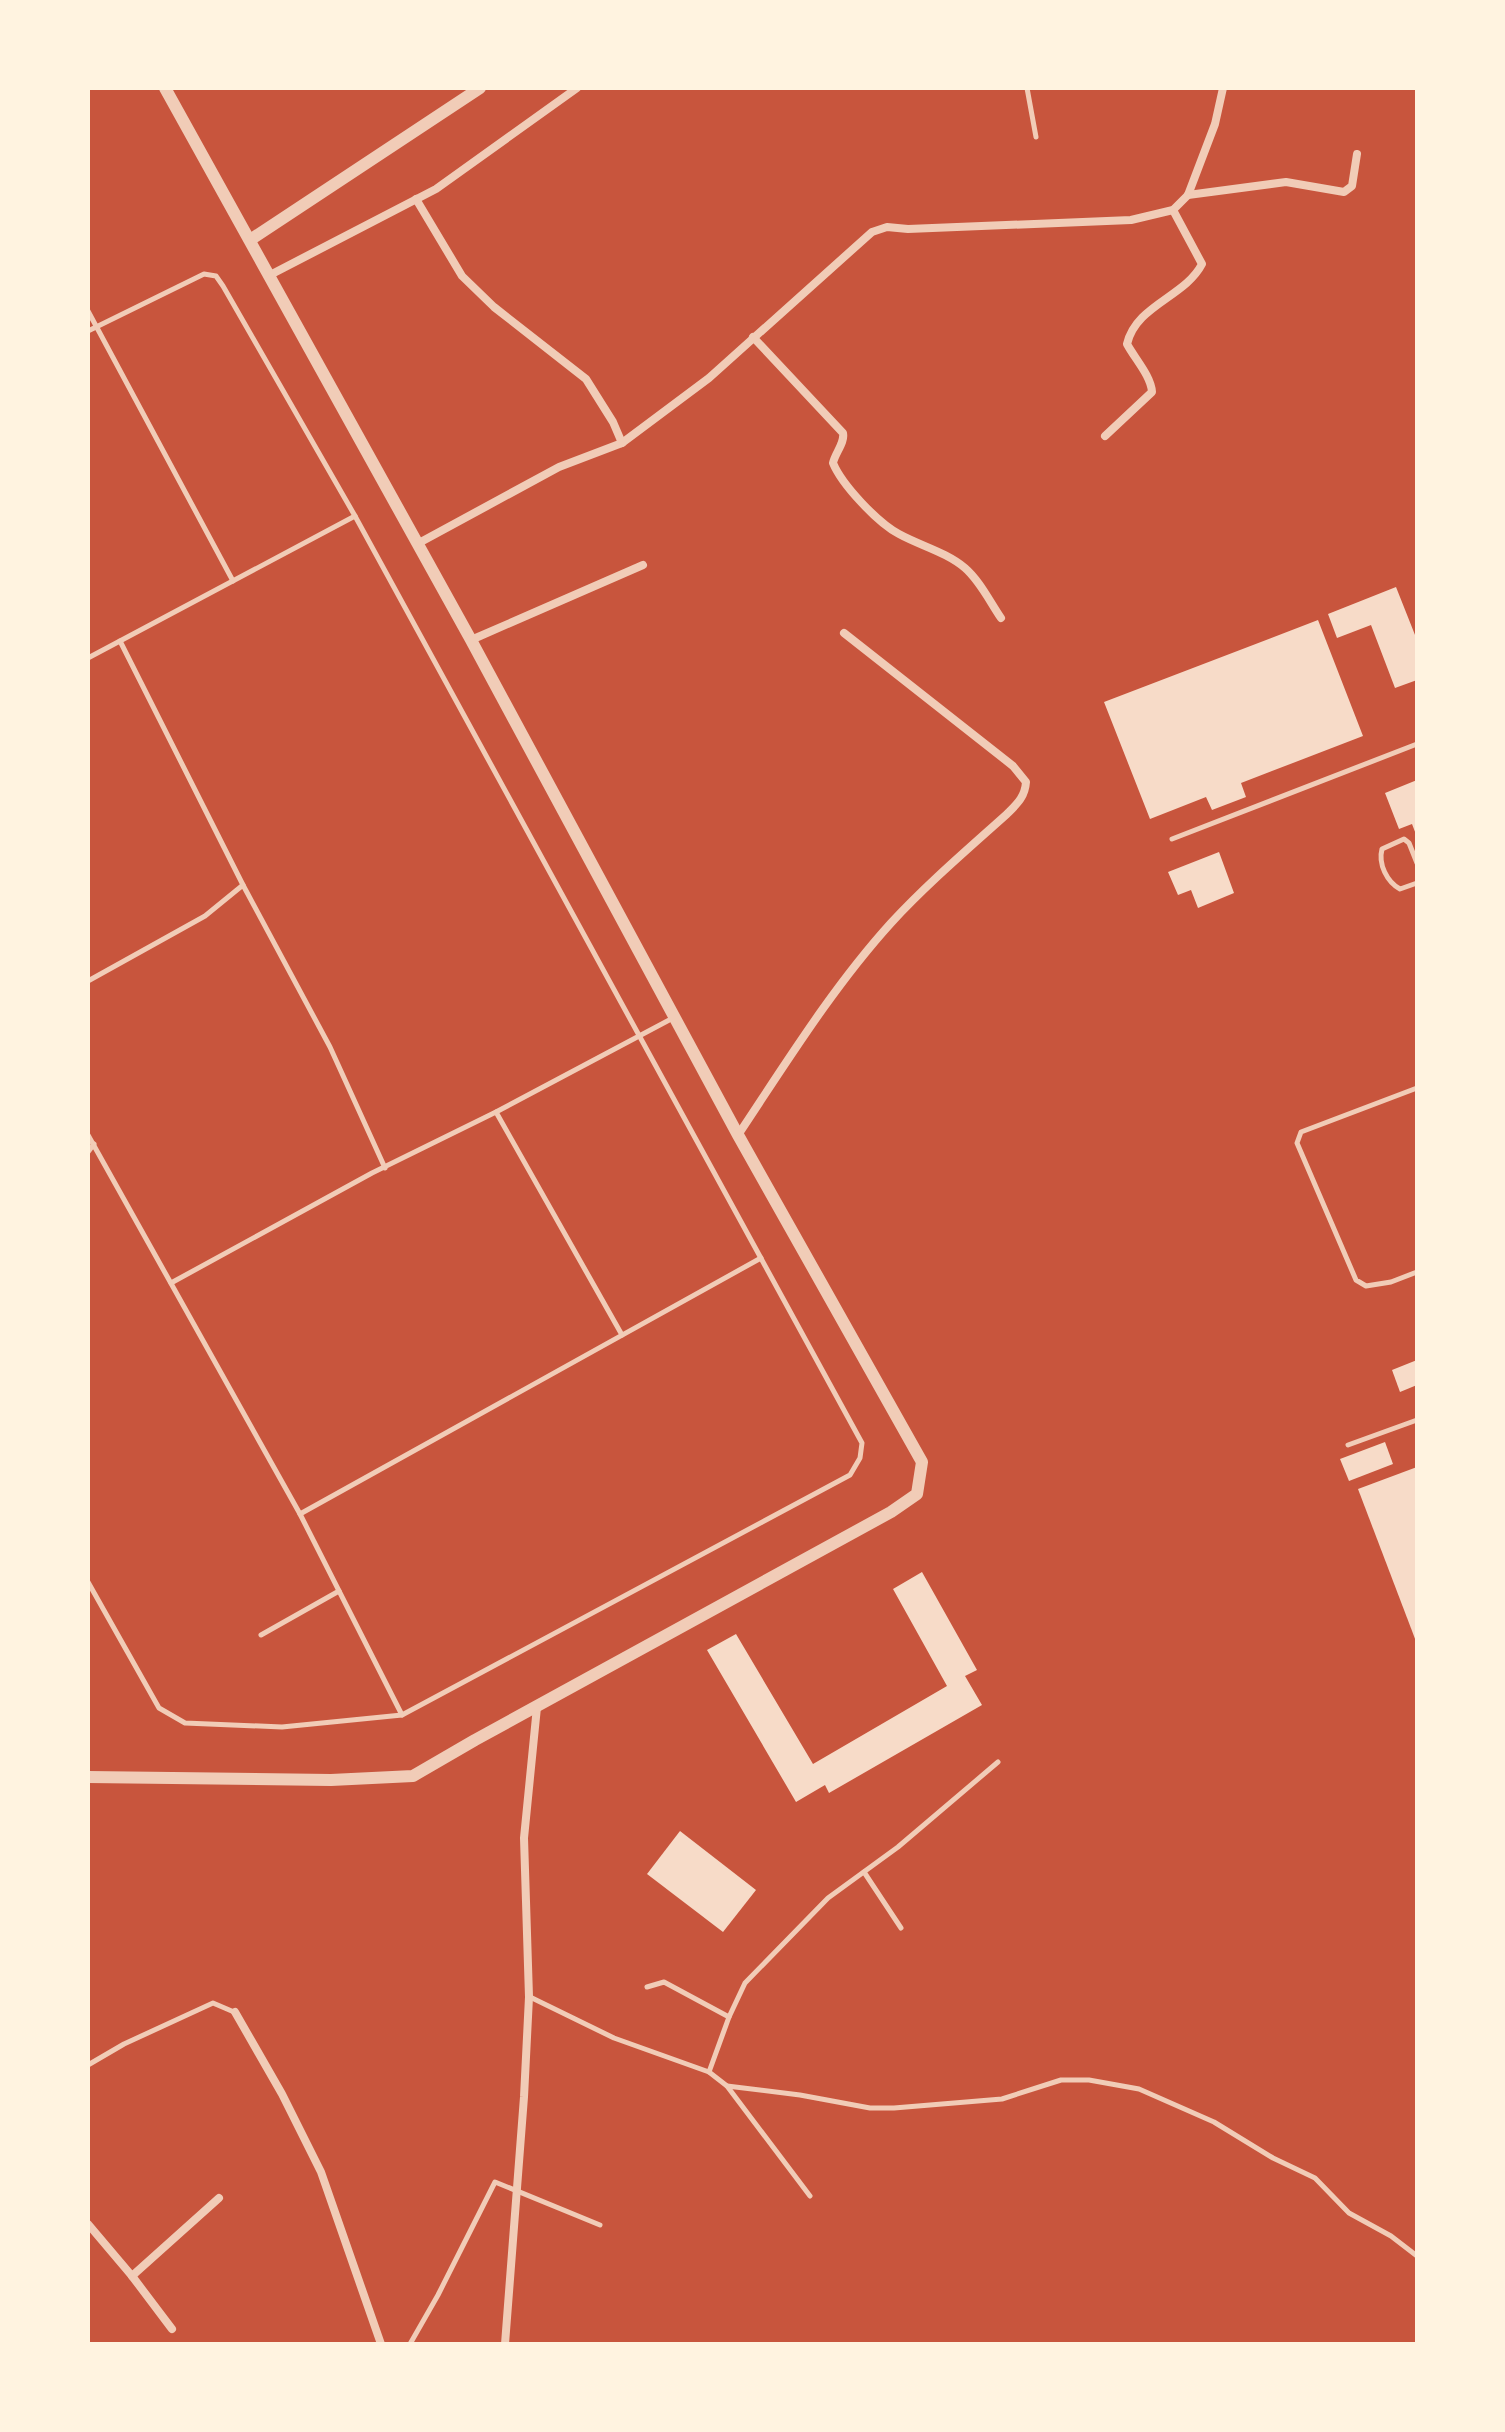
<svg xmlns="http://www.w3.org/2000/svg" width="1505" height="2432" font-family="'Archivo Narrow',sans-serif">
  <rect width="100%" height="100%" fill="#c8553d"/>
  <g fill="#f7dbc8">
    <path d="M1396,587L1417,640V680L1395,688L1371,625L1337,638L1328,614Z"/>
    <path d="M1318,620L1363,736L1241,783L1246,797L1212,810L1206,797L1150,819L1104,702Z"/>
    <path d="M1417,780V837L1412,824L1399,829L1385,793Z"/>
    <path d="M1219,852L1234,893L1198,908L1191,890L1178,895L1168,872Z"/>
    <path d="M1417,1360V1385L1400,1392L1392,1370Z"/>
    <path d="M1385,1442L1393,1464L1349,1481L1340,1459Z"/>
    <path d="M1417,1467V1644L1358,1489Z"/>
    <path d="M922,1572L977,1670L965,1676L982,1705L829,1793L825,1785L796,1802L707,1650L736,1634L813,1764L947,1686L893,1589Z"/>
    <path d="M680,1831L756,1890L723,1932L647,1874Z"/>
  </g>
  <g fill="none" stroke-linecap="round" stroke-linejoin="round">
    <g stroke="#f1ccb7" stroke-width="5">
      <path d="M1027,88L1036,137"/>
      <path d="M88,311L233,581"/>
      <path d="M88,331L204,274L216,276L223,286L355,516L862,1443L860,1458L850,1475L402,1715L282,1727L185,1723L159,1708L88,1582"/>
      <path d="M120,641L243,885"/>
      <path d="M88,658L355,516"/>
      <path d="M1172,839L1417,744"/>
      <path d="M1417,863L1409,843L1404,839L1382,849C1378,864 1387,882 1400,889L1417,883"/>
      <path d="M88,981L205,916L243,885L330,1047L385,1168"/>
      <path d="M1417,1088L1301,1132L1297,1143L1356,1280L1366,1286L1391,1282L1417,1272"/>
      <path d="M496,1112L622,1335"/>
      <path d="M88,1135L300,1514L402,1715"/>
      <path d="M88,1152L94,1144"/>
      <path d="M171,1283L372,1173L496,1112L673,1018"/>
      <path d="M1348,1445L1417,1420"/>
      <path d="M300,1514L761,1258"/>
      <path d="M261,1635L339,1591"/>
      <path d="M864,1872L901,1928"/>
      <path d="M647,1987L664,1982L729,2017"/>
      <path d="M530,1997L614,2038L709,2072L729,2017L745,1983L828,1898L898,1847L998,1762"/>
      <path d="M88,2065L124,2044L213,2003L234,2012"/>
      <path d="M709,2072L727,2086L810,2196"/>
      <path d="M727,2086L800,2095L870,2108H894L1002,2099L1061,2080H1089L1139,2089L1214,2122L1273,2158L1315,2178L1349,2213L1391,2236L1417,2256"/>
      <path d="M410,2344L438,2295L495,2182L600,2225"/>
    </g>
    <g stroke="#f1ccb7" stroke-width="8">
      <path d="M1188,195L1286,182L1344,192L1352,186L1357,154"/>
      <path d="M416,199L462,276L494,307L586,379L613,422L622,443"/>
      <path d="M270,275L436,189L577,88"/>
      <path d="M753,337L843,433C845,443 835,453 833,463C842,485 878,523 899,534C921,546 946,552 965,568C980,581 990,602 1001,618"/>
      <path d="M1105,436L1152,392C1151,376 1135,359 1127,344C1136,305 1185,297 1202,264L1173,210"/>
      <path d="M417,544L559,467L622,443L709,378L872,232L887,227L908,229L1131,220L1173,210L1188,195L1215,124L1223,88"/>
      <path d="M471,640L643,565"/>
      <path d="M738,1135C786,1063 833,987 891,923C927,884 968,849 1007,814C1017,804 1025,797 1026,782L1013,766L844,633"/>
      <path d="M235,2012L282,2094L321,2172L381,2344"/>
      <path d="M88,2224L132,2276L172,2329"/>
      <path d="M132,2276L219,2198"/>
      <path d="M505,2344L524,2097L529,1997L524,1838L537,1707"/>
    </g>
    <g stroke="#f1ccb7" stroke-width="12">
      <path d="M250,240L480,88"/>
      <path d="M88,1777L331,1780L413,1776L475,1740L891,1512L917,1494L922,1462L738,1135L471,640L165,88"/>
    </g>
  </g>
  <rect width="1505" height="2432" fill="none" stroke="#fff3e0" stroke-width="180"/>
</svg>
